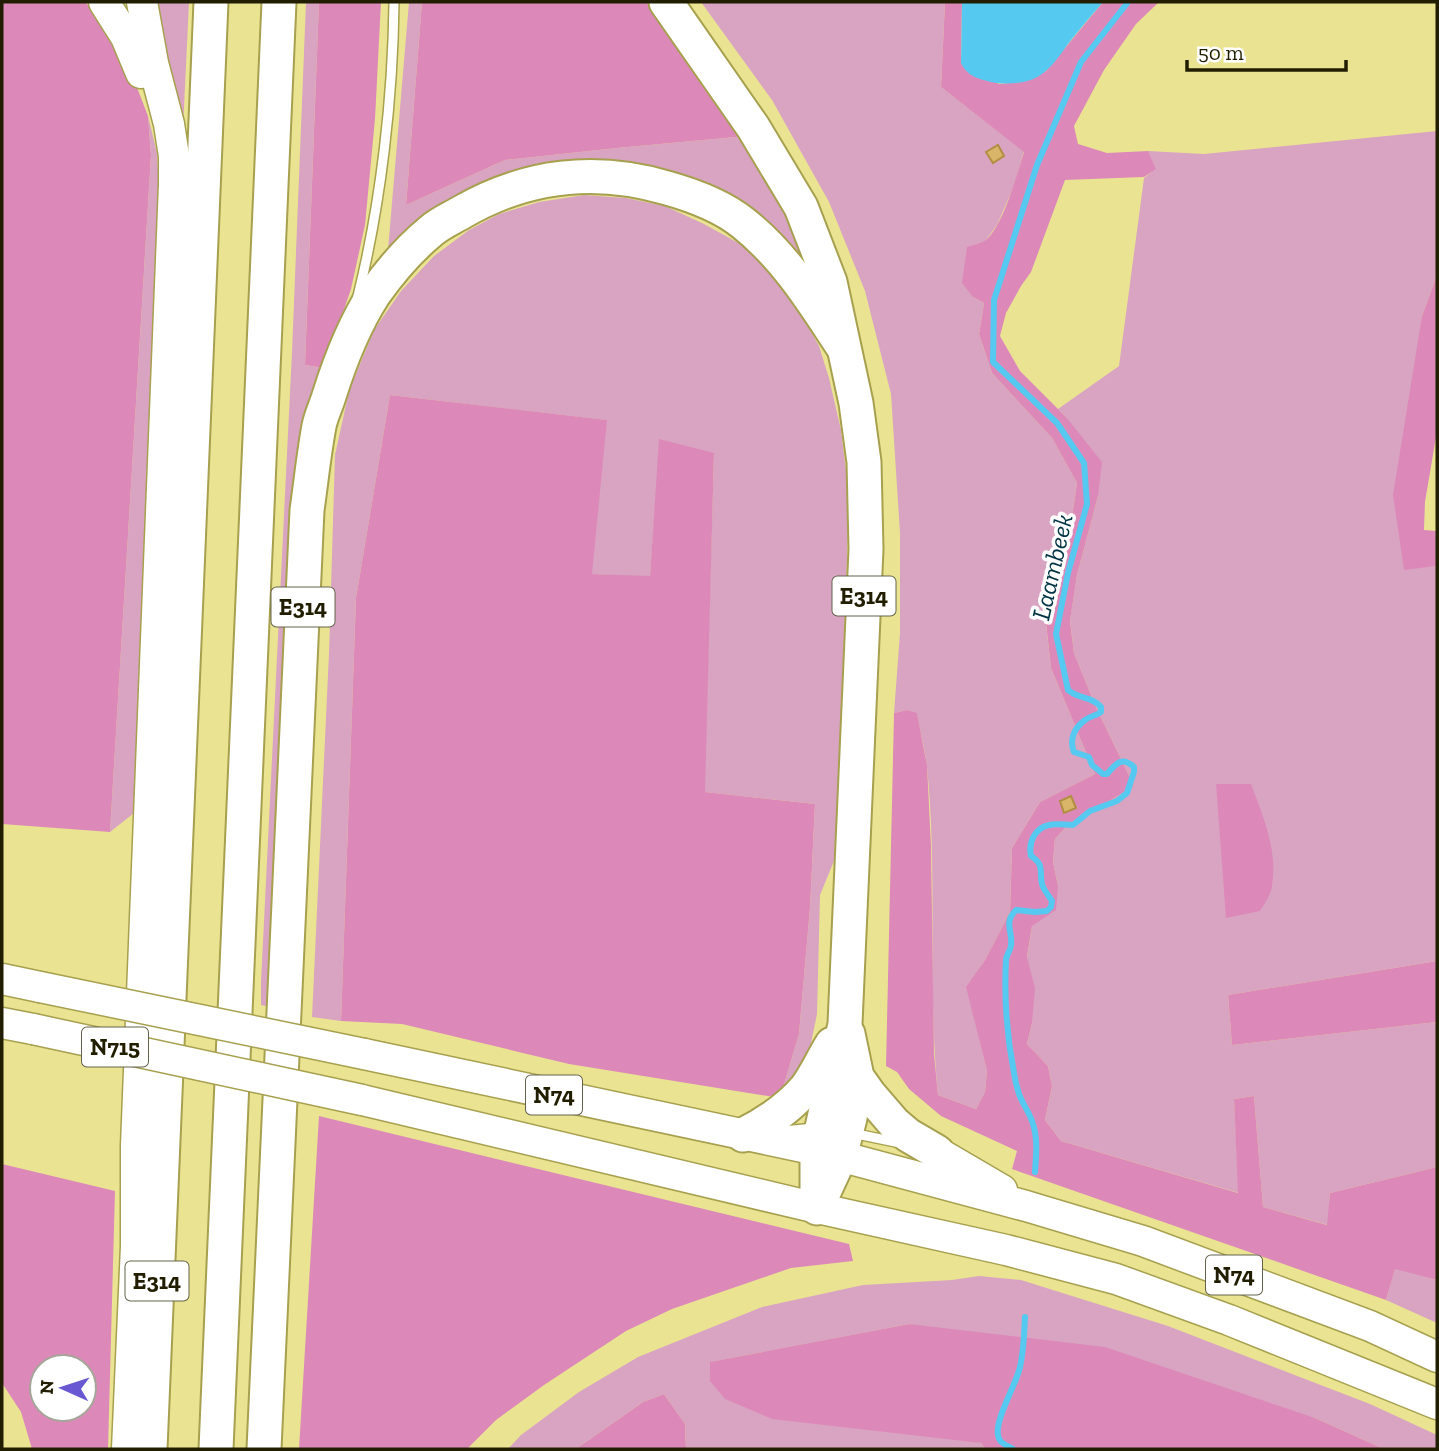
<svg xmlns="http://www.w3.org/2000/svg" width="1439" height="1451" font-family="'Zilla Slab',serif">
  <rect width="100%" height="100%" fill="#eae492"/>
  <g fill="#d9a4c1">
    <path d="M157,2H189L183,129L163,56Z"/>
    <path d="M306,2H319L305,365L324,368L275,1008L261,1005V982L292,352Z"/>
    <path d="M409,2H422L406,205L505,160L617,148L747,136L810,251L819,282L620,168L388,250Z"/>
    <path d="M701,2H945L941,87L1024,151L1014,186L997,225L986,240L973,297L984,303L979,334L992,373L1052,438L1077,483L1071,524L1046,624L1051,668L1095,774L1040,802L1012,848L1010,912L985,960L967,987L987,1071L985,1092L976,1109L938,1095C927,986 938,875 927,767C925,749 920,731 917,714L907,710L894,713L900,633V533L891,394L865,291L829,202L772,100Z"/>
    <path d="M148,116L157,153L160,205L147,581L134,813L110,832L151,155Z"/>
    <path d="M1437,131V275L1422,316L1404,569L1437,566V961L1228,995L1232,1045L1437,1022V1167L1330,1193L1328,1225L1263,1207L1254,1096L1234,1099L1239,1193L1061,1141L1045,1120L1052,1086L1048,1066L1027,1044L1032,1023L1027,958L1032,926L1058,886L1053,862L1055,839L1065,828L1134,786L1095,705L1074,653L1070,620L1077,575L1098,496L1066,417L1058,409L1119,366L1144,178L1155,169L1148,151L1204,154Z"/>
    <path d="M584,195L626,198L665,206L704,224L742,245L769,270L798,308L819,346L829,378L841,430L849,495L842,715L834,861L820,895L817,1014L809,1053L798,1079L780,1098L799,1034L810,908L815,804L704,792L714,454L660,440L650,577L591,574L606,420L390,395L356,598L341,1021L312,1017L329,653L335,455L349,391L374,330L401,291L434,256L469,230L499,214L539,202Z"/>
    <path d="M1395,1268L1437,1280V1323L1386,1300Z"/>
    <path d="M979,1276L1021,1280L1168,1326L1370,1404L1437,1435V1449H1384L1315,1418L909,1324L711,1362L710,1381L981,1443L985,1449H686L685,1424L664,1394L643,1402L576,1449H508L521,1435L579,1392L638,1357L762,1307L863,1285L952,1280Z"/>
  </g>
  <g fill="#dc89b9" fill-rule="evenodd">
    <path d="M2,2H85L102,20L126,59L148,116L151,155L110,832L2,824Z"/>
    <path d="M319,2H381L375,119L365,225L351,289L324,368L305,365Z"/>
    <path d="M422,2H657L747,136L617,148L505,160L406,205Z"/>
    <path d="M945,2H962L961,63L999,84L1021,82L1046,71L1103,2H1159L1136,24L1104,70L1074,126L1078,144L1107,153L1148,151L1156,169L1144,177L1065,180L1031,272L1021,286L1006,313L1000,336L1020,371L1066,417L1102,462L1098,496L1077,575L1070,621L1074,653L1095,705L1134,786L1065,828L1055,839L1053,862L1058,886L1056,910L1032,926L1027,957L1035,988L1032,1023L1027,1044L1048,1066L1052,1086L1045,1120L1061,1141L1238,1193L1234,1099L1254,1096L1263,1207L1327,1225L1330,1193L1437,1167V1280L1395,1269L1386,1300L1012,1169L1017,1151L941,1116L909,1089L897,1072L886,1066L894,713L907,710L917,713L927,765L931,846L934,1054L938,1095L976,1109L985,1092L987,1071L966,987L985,960L1010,912L1012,848L1040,802L1095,774L1051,668L1046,623L1071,524L1077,483L1052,438L992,373L979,334L984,303L973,297L962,283L967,247C973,245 983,243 987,239C1004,223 1017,174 1024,152L941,87Z"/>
    <path d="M1437,275V431L1425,502L1424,530L1437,531V566L1404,570L1393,495L1422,316Z"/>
    <path d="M390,395L607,420L592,574L650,576L659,439L714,453L705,792L815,804L810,908L799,1034L780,1098L569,1064L402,1024L341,1021L356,598Z"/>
    <path d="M1216,784H1251C1263,816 1278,851 1272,886C1271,895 1264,904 1260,911L1226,918Z"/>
    <path d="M1437,961V1022L1232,1045L1228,995Z"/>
    <path d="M319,1116L849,1244L853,1261L791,1268L672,1309L626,1331L544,1385L496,1420L467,1449H299Z"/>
    <path d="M2,1164L115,1191L108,1449H32L21,1412L2,1383ZM42,1367H84V1409H42Z"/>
    <path d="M909,1324L1105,1347L1315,1418L1384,1449H1304V1448L1294,1449H985L981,1443L772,1419L725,1399L710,1381V1362Z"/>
    <path d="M664,1394L685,1424L686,1449H576L643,1402Z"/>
  </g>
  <path fill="#56c9f1" d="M962,2H1103C1091,16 1079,30 1068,44C1060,55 1051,69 1039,76C1026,84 1006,85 991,82C978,79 967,76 961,63Z"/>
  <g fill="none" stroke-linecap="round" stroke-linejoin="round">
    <g stroke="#56c9f1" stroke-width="6">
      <path d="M1035,1172C1036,1156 1038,1139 1033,1124C1030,1113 1023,1105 1019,1094C1017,1088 1015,1080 1014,1073C1007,1037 1004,997 1006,960C1006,954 1011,951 1011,945C1013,931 1003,923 1016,910L1035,912L1047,911L1051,907L1052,901C1049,896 1043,889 1042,884C1039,871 1045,865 1031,856C1028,842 1035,828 1049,825C1056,823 1065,825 1073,825L1090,811L1117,801L1127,793L1134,772V767C1121,755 1115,765 1107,774H1103L1092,765L1089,757L1074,752C1069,740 1074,728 1085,720C1090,716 1096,716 1101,712V707C1092,696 1078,699 1068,690L1056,634L1068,573L1087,504L1084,463L1057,423L993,362L994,300L1037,165L1081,62L1128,2"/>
      <path d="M1013,1449C1006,1445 999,1443 998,1435C995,1419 1016,1385 1020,1367C1024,1350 1024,1333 1025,1317"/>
    </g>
  </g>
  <g fill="#d9b569" stroke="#b18e42" stroke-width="2">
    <path d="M998,145L1004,156L993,163L986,152Z"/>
    <path d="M1071,796L1076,808L1064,813L1060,801Z"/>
  </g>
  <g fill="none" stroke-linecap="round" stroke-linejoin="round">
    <defs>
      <g id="service">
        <path d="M358,296C381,203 393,97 394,2"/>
        <path d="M783,1131L814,1128"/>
        <path d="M852,1133L900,1143"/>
      </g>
      <g id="trunk">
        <path d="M104,2L126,37L141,73"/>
        <path d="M2,979L40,987"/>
        <path d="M2,1023L33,1029"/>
        <path d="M364,1054L817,1150L1026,1206L1143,1241L1370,1326L1437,1357"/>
        <path d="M362,1100L817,1208L1006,1250L1116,1279L1229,1320L1437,1404"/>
        <path d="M937,1152L1002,1190"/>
        <path d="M127,1449L136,1246V1146L174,184V156L169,124L153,63L142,2"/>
      </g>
      <g id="motorway">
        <path d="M666,2L753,127L801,207L830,282L856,403L864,462L866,549L845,1024L817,1150V1208"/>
        <path d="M848,1034L857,1077L869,1094L894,1123L908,1135L937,1152"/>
        <path d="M743,1135C767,1123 788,1109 806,1088C816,1075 823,1058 832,1044"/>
        <path d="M822,1196L840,1157L850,1118L857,1077"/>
        <path d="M150,1449L211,2"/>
        <path d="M216,1449L279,2"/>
        <path d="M264,1449L307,510C311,482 314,453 319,426C321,416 326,406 329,396C340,361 354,325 374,294C391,270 409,249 431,231C440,223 452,218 462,212C526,175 596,167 667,188C692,195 722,206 743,223C786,257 813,302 843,347"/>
      </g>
    </defs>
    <use href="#service" stroke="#a6a04f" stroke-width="12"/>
    <use href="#trunk" stroke="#a6a04f" stroke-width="33"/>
    <use href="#motorway" stroke="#a6a04f" stroke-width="37"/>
    <use href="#service" stroke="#fff" stroke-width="9"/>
    <use href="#trunk" stroke="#fff" stroke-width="30"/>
    <use href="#motorway" stroke="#fff" stroke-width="33"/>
    <defs>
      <g id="trunk-bridge">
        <path d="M40,987L364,1054"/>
        <path d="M33,1029L362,1100"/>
      </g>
    </defs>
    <use href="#trunk-bridge" stroke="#a6a04f" stroke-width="33" stroke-linecap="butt"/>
    <use href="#trunk-bridge" stroke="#fff" stroke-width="30"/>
  </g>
  <g text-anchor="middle" stroke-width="7" stroke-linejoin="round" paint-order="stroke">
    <g fill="#fff" stroke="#64624c" stroke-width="2">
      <rect x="832.5" y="576.5" width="63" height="39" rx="5"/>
      <rect x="271.5" y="587.5" width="63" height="39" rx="5"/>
      <rect x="82" y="1027.5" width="66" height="39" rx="5"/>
      <rect x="526" y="1075.5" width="56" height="39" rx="5"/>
      <rect x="1206" y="1255.5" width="56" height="39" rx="5"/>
      <rect x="125.5" y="1261.5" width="63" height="39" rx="5"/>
    </g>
    <g font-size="23" font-weight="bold" fill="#211e00">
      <text x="864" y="604">E314</text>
      <text x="303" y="615">E314</text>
      <text x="115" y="1055">N715</text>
      <text x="554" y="1103">N74</text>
      <text x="1234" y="1283">N74</text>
      <text x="157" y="1289">E314</text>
    </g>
    <g font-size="26" font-style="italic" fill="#003445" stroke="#fff">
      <text transform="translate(1052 567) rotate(-77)" y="9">Laambeek</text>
    </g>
  </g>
  <rect width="1439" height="1451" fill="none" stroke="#211e00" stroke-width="7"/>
  <g transform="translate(63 1388) rotate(273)"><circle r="33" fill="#ffffff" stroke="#a6a599" stroke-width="2"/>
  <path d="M0-5L12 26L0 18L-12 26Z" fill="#6858d1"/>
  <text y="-10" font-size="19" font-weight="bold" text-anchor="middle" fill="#211e00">N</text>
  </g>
  <path d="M1187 60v10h159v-10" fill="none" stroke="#211e00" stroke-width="3.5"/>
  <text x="1198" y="60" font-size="21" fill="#211e00" stroke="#ffffff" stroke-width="5" paint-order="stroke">50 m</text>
</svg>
